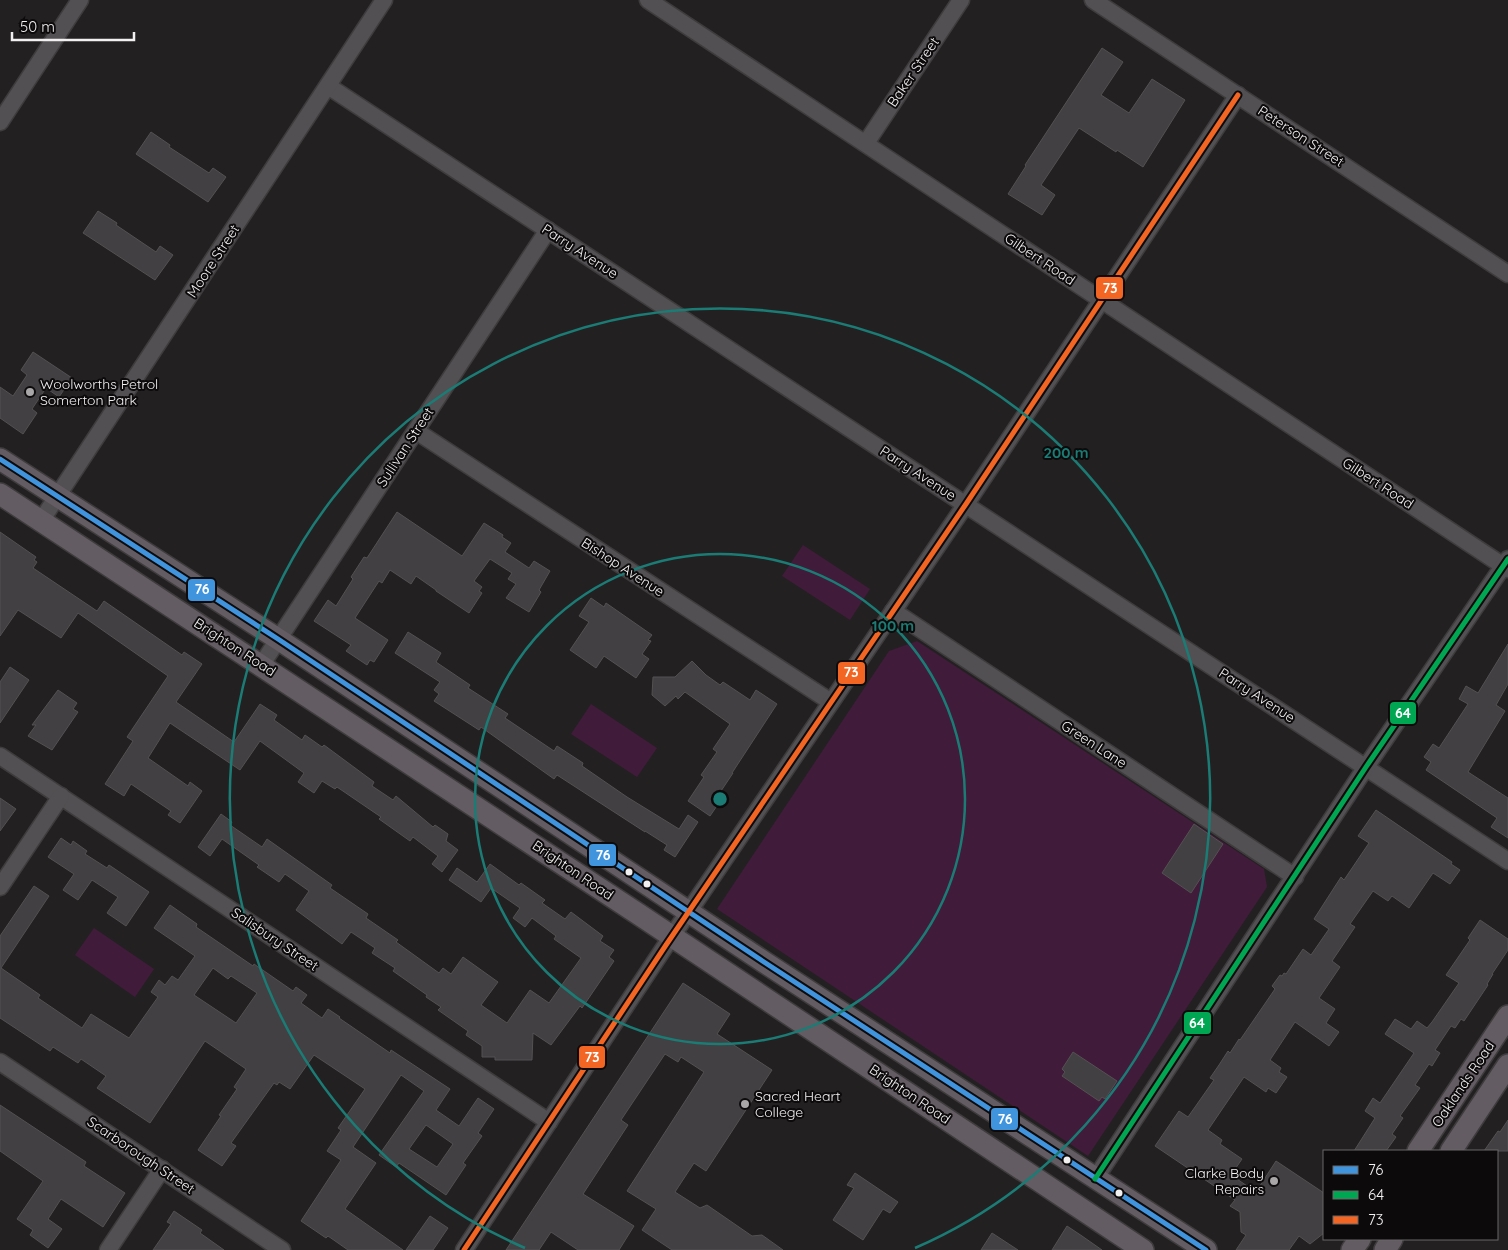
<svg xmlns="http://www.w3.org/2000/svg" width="1508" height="1250" font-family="Quicksand,sans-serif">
  <rect width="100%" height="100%" fill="#232022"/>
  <g fill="#401b3a">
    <path d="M803,545L870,589L850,620L782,576Z"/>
    <path d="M917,641L1264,869L1267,887L1088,1156L717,909L889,651Z"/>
    <path d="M591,704L657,748L637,777L571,734Z"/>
    <path d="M94,928L154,969L135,997L75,955Z"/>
  </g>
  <g fill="#424042" stroke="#535152" fill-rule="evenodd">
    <path d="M1102,48L1123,62L1101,95L1129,113L1152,79L1185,100L1143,167L1117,150L1116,152L1079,128L1041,185L1055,195L1042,215L1008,194L1026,166L1025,165Z"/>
    <path d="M151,132L170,145L169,147L209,173L213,168L226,177L208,202L136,154Z"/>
    <path d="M98,211L117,223L116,225L156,252L160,246L173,255L155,280L83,233Z"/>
    <path d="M33,352L72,378L59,397L46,388L32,409L37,413L23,434L0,418V387L13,396L27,375L21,370Z"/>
    <path d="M397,512L462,556L484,523L503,535L502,537L511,543L505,552L529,568L534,561L550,571L539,590L541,592L529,612L506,598L516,584L508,579L512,573L490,559L474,581L482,587L479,591L482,593L469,613L436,591V590L416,576L411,584L390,570L382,583L379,581L355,618L388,640L374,662L370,660L367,665L346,651L351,645L314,621L328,600L336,606L353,579L351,577L364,557L367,558Z"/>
    <path d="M0,532L36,557L34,560L37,562L33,568L97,611L104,601L182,655L184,652L202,664L176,702L234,742L260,704L277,715L274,720L302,740L305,735L322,747L324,745L374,782L372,786L393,800L396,796L433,827L435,825L448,834L446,841L458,850L442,872L432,864L438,856L413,837L410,841L379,819L381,817L337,787L335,789L322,781L314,793L298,782L304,773L260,741L240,770L170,723L148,758L188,786L190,782L202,791L180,823L168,815L171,811L131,784L124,796L105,784L133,741L127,737L168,676L78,613L61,638L18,610L0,636Z"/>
    <path d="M591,598L604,607L606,603L652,635L648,640L651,641L642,654L649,659L636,678L604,656L596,668L570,650L589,622L579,616Z"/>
    <path d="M408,632L441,653L436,662L470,685L468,688L508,714L505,718L554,751L557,746L583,763L582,766L627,797L679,829L688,815L698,822L675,857L664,850L667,845L645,831V832L557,775L554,779L481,727L479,730L434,701L439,694L434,690L440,682L395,653Z"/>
    <path d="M1508,644V684L1496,705L1505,711L1468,772L1508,798V838L1491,827L1497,818L1426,770L1431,762L1424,757L1433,744L1439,748L1468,704L1459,699L1466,686L1478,693Z"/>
    <path d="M692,661L706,675L720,685L723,682L750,700L756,690L777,704L732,773H733L719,794L723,797L710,816L688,801L704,777L701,775L717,752L713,749L730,724L685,692L678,699L676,696L665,706L652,695L653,677H675Z"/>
    <path d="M10,667L29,680L0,723V682Z"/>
    <path d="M58,690L77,703L73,709L78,712L52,750L28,736L36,725H32Z"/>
    <path d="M0,798L16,809L0,831Z"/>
    <path d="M1376,810L1452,862L1451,864L1460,870L1450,884L1433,873L1409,908L1392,896L1388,901L1373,891L1350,924L1355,927L1332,961L1340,967L1319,998L1335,1009L1326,1023L1339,1032L1329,1046L1295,1022L1270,1060L1281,1068L1279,1072L1287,1077L1276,1093L1268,1088L1266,1092L1244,1077L1208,1130L1222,1140L1220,1144L1242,1159L1231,1175L1256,1192L1276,1161L1324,1193V1233L1310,1244L1299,1236L1289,1250H1236L1246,1235L1241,1232L1240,1212L1230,1206L1235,1200L1155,1146L1179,1111L1188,1117L1214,1080L1210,1078L1219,1065L1228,1051L1230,1053L1239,1039L1240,1040L1275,989L1272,986L1280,975L1282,976L1284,973L1286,974L1303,949L1311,955L1329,929L1314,919L1341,877L1344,880L1369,843L1358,836Z"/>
    <path d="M221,814L232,822L230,825L262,847L267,839L332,885L330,888L368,914L366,918L398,940L396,942L439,973L443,968L451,974L463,957L498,982L481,1005L507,1023L530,990L549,1003L581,958L554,939L556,936L532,918L525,927L513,918L520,908L491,888L481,902L449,880L457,868L477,882L490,864L519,885L521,883L545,900L542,903L565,919L571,912L603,936L600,941L614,950L609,957L614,961L582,1008L580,1006L551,1045L533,1033L532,1060H495V1057H482V1046L466,1035L468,1031L438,1010L441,1007L426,997L427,995L393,971L395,968L372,953L375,948L351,932L342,944L296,910L309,891L285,874L279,882L257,867L259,865L222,839L210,856L198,847Z"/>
    <path d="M1194,824L1223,844L1191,893L1162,873Z"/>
    <path d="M61,838L71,845L73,841L87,851L85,854L107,868L109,865L149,892L126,926L107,913L118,897L92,880L78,900L63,890L74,874L48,857Z"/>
    <path d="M34,886L49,896L1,968L40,995L38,998L82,1028L91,1014L129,1038L158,997L151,992L159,980L165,985L172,976L178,980L195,956L154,928L170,905L197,924L196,927L253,966L254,964L293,991L296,987L307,995L301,1003L322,1018L328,1009L340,1017L339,1018L390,1053L391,1050L450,1089L436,1110L459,1126L478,1098L494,1109L478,1133L482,1136L463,1163L466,1165L446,1195L399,1163L396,1167L379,1155L424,1091L401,1075L353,1147L376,1163L345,1209L403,1250H348L328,1236L326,1238L301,1221L341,1160L327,1151L341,1130L338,1128L365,1089L314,1055L290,1089L279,1082L277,1085L274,1083L231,1143L236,1146L222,1166L198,1150L221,1116L219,1115L237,1089L234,1087L246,1069L205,1041L150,1123L97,1088L106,1076L81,1059L78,1063L53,1047L50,1051L0,1018V936ZM213,968L228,979L231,976L257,993L236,1023L194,995ZM426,1125L453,1144L437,1167L409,1149Z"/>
    <path d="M1480,920L1508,939V950L1492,974H1493L1487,984L1488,985L1464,1021L1461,1019L1455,1028L1451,1026L1435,1050L1440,1053L1432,1066L1429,1064L1415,1085L1420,1088L1400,1116L1403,1118L1392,1134L1396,1137L1386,1151H1354L1375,1118L1365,1111L1373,1098L1380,1103L1414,1053L1385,1034L1395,1019L1411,1029L1417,1021L1427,1028L1432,1022L1459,983L1446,975L1470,940L1468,938Z"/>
    <path d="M683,983L730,1014L717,1034L772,1070L706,1171L694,1163L675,1192L700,1208L707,1205L752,1236L762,1235L783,1250H672L642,1230L656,1209L627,1191L704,1072L681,1057L678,1062L665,1054L621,1120L628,1125L583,1194L634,1226L619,1250H578L551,1232L539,1250H506Z"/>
    <path d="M1073,1052L1117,1081L1105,1099L1102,1097L1099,1101L1062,1076L1065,1072L1062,1069Z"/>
    <path d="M0,1105L86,1162L84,1166L125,1193L103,1227L61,1199L48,1219L62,1229L48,1248L30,1235L33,1230L17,1219L43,1181L0,1151Z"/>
    <path d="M1508,1120V1151H1484L1498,1131L1500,1132Z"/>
    <path d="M855,1173L898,1202L890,1213L883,1209L863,1240L833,1220L854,1188L847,1185Z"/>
    <path d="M174,1211L202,1230L200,1233L224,1250H153L171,1224L167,1222Z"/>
    <path d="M430,1216L448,1228L433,1250H406Z"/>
    <path d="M1067,1226L1082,1236L1102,1250H1052Z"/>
    <path d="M992,1233L1018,1250H981Z"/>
  </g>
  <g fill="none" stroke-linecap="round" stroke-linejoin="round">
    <defs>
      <g id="minor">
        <path d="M648,0L1508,569"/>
        <path d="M1093,0L1508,274"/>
        <path d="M328,86L1508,861"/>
        <path d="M0,122L80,0"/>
        <path d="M866,143L961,0"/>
        <path d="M416,431L831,702"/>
        <path d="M41,521L384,0"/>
        <path d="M893,611L1295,877"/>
        <path d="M262,664L548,230"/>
        <path d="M0,756L549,1122"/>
        <path d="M0,887L61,796"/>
        <path d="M0,1062L282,1250"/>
        <path d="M1095,1179L1366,767L1508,559"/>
        <path d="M108,1250L162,1169"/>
        <path d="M464,1250L666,945L966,504L1238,95"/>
      </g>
      <g id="major">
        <path d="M0,459L278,639L764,962L1206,1250"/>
        <path d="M0,494C383,744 763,996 1143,1250"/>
        <path d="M1418,1151L1508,1016"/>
        <path d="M1451,1151L1508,1065"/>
        <path d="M1352,1250L1360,1239"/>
        <path d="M1385,1250L1392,1239"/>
      </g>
    </defs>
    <use href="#minor" stroke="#3e3c3d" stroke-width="19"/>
    <use href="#major" stroke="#3e3c3d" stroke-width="24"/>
    <use href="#minor" stroke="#525052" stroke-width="16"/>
    <use href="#major" stroke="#645c63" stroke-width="21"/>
    <defs>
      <path id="bus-1" d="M0,459L278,639L764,962L1206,1250"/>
      <path id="bus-2" d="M1095,1179L1366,767L1508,559"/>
      <path id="bus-3" d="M464,1250L666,945L966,504L1238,95"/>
    </defs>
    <use href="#bus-1" stroke="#0c0a0b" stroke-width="9"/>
    <use href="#bus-2" stroke="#0c0a0b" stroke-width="9"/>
    <use href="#bus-3" stroke="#0c0a0b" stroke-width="9"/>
    <use href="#bus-1" stroke="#4094de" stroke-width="5"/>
    <use href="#bus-2" stroke="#00a651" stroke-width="5"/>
    <use href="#bus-3" stroke="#f26522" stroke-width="5"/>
  </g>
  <g fill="none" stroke="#1a7c75" stroke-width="2.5">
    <circle cx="720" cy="799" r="245"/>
    <path d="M525 1248A490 490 0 1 1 915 1248"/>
  </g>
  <g fill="#aaa7a9" stroke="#0c0a0b" stroke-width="2">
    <circle cx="30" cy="392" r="5"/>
    <circle cx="745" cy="1104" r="5"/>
    <circle cx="1274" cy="1181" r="5"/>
  </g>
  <g fill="#f3f0f2" stroke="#0c0a0b" stroke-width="2">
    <circle cx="629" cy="872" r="4.5"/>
    <circle cx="647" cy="884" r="4.5"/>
    <circle cx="1067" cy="1160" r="4.5"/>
    <circle cx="1119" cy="1193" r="4.5"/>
  </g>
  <g text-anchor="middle" stroke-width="4" stroke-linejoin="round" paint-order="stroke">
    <g font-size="14" fill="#f3f0f2" stroke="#0c0a0b">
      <text transform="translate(913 72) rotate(-56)" y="5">Baker Street</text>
      <text transform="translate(1301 136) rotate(33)" y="5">Peterson Street</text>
      <text transform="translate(580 251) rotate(33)" y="5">Parry Avenue</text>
      <text transform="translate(1040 259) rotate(34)" y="5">Gilbert Road</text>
      <text transform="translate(213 261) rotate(-57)" y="5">Moore Street</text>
      <text transform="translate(405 447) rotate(-57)" y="5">Sullivan Street</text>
      <text transform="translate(918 473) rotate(33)" y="5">Parry Avenue</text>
      <text transform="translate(1378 483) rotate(33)" y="5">Gilbert Road</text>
      <text transform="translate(623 567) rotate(33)" y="5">Bishop Avenue</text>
      <text transform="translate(235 647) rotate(33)" y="5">Brighton Road</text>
      <text transform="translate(1257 695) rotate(33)" y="5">Parry Avenue</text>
      <text transform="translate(1094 744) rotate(33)" y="5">Green Lane</text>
      <text transform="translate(573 870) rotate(34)" y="5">Brighton Road</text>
      <text transform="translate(275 939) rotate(34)" y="5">Salisbury Street</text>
      <text transform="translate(1463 1084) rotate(-56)" y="5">Oaklands Road</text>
      <text transform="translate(910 1094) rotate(34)" y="5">Brighton Road</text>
      <text transform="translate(141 1155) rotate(34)" y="5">Scarborough Street</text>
    </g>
    <g font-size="14" fill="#f3f0f2" stroke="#0c0a0b" text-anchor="start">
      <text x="40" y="389">Woolworths Petrol<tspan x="40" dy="16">Somerton Park</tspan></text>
      <text x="755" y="1101">Sacred Heart<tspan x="755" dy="16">College</tspan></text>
      <text x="1264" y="1178" text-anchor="end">Clarke Body<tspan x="1264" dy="16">Repairs</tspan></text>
    </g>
  </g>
  <circle cx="720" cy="799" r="8" fill="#1a7c75" stroke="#0c0a0b" stroke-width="2.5"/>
  <g font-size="15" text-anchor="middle" font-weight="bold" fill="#1a7c75" stroke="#0c0a0b" stroke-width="4" stroke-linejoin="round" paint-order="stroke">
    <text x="1066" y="458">200 m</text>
    <text x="893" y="631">100 m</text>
  </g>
  <g stroke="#0c0a0b" stroke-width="2">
    <rect x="1095" y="276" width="29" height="24" rx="5" fill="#f26522"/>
    <rect x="187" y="578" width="29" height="24" rx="5" fill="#4094de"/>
    <rect x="837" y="661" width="29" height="24" rx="5" fill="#f26522"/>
    <rect x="1389" y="701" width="28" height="24" rx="5" fill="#00a651"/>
    <rect x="588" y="843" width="29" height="24" rx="5" fill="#4094de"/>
    <rect x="1183" y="1011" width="29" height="24" rx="5" fill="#00a651"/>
    <rect x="578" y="1045" width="28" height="24" rx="5" fill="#f26522"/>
    <rect x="990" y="1107" width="29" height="24" rx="5" fill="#4094de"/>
  </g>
  <g font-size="14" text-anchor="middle" font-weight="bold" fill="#fff">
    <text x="1110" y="293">73</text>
    <text x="202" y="594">76</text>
    <text x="851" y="677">73</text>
    <text x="1403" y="718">64</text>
    <text x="603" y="860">76</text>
    <text x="1197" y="1028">64</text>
    <text x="592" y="1062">73</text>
    <text x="1005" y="1124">76</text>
  </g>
  <rect x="1323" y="1150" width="175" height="90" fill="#0c0a0b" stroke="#686667"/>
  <rect x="1333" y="1166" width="25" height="8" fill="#4094de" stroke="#686667"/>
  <text x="1368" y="1175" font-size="15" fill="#f3f0f2">76</text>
  <rect x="1333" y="1191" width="25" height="8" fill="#00a651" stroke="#686667"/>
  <text x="1368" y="1200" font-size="15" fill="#f3f0f2">64</text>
  <rect x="1333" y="1216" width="25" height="8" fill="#f26522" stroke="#686667"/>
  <text x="1368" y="1225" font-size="15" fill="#f3f0f2">73</text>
  <path d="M12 32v8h122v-8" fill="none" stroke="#f3f0f2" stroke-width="2.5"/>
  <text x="20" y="32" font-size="15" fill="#f3f0f2" stroke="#0c0a0b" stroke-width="4" paint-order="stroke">50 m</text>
</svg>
